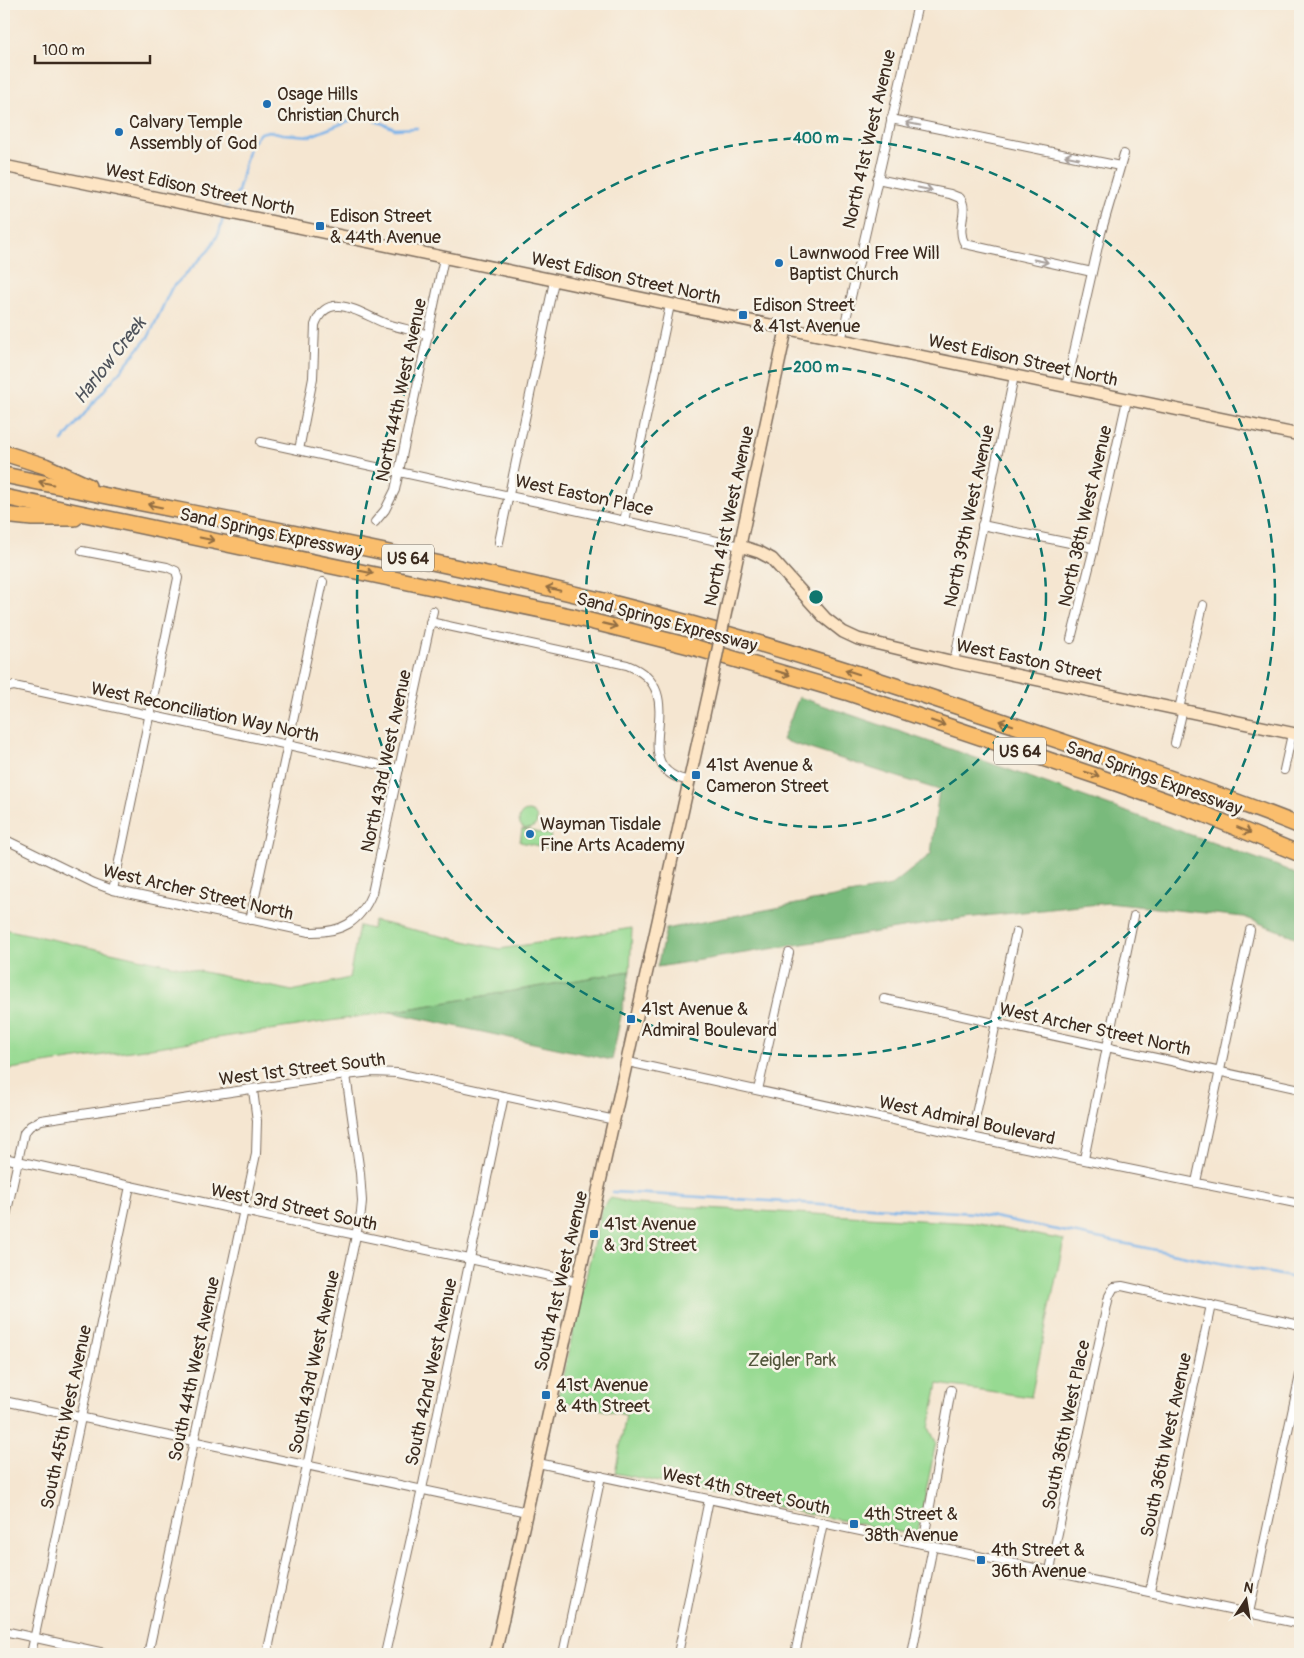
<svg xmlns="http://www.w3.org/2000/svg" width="1304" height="1658" font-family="Pangolin,sans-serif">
  <rect width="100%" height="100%" fill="#f7f3e8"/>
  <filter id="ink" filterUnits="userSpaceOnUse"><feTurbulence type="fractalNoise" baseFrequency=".02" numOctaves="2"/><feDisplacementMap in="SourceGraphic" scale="10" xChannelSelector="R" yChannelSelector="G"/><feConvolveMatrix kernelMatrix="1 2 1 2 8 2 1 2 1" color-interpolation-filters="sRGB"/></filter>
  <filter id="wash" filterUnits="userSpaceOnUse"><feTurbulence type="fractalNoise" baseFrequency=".0096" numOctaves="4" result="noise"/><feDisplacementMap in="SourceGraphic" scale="20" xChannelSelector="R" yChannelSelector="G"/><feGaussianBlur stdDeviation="1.12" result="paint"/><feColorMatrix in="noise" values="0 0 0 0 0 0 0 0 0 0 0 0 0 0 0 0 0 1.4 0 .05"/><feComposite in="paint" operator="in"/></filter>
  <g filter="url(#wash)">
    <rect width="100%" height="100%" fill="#f5e6d1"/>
    <g fill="#97da92" stroke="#698258">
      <circle cx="528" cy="820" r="9"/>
      <path d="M522,829L551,835L548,848L520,842Z"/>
      <path d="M374,921L500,949L632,928L630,971L390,1012L4,1070V929L292,991L349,978L359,926L372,929Z"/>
      <path d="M611,1198L635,1204L973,1223L1064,1240L1031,1397L938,1384L929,1428L936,1442L917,1536L615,1473L626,1415L557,1400L602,1208Z"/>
    </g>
    <g fill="#79ba7c" stroke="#5a724d">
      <path d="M799,697L962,753L1286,869L1300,877V939L1244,917L1108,903L965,918L657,967L666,929L891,886L931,854L939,790L782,740Z"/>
      <path d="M630,971L612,1060L390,1012Z"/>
    </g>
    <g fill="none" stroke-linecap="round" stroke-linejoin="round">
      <g stroke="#79b3ea" stroke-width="2.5">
        <path d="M226,206L238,192L249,147L260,133L269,131L283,134L310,136L359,117L372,119L395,129L417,128"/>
        <path d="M62,441L149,336L171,289L209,250L219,233L223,218"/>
        <path d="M613,1192L974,1213L1300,1279"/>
      </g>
    </g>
  </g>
  <g filter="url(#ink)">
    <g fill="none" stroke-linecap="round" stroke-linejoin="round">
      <defs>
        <g id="street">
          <path d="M891,119L1120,166"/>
          <path d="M877,179L950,194L960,198C970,211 955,228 965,244L1092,272"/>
          <path d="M841,341L918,4"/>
          <path d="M1066,387L1101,233L1124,154"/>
          <path d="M261,442L740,546"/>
          <path d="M299,450L313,378L315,325C328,287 364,316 387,324C401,328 415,331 429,335"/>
          <path d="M624,521L670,305"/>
          <path d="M375,522L385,510L395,490L444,258"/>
          <path d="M982,525L1094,548"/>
          <path d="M499,542L554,281"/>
          <path d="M82,551L167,567L176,571L178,578L113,890"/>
          <path d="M430,622L627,665C698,692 619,768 690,781"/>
          <path d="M1071,639L1094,548L1127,400"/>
          <path d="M954,662L1014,376"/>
          <path d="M4,688L14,686L399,769"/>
          <path d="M1179,709L1203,605"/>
          <path d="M1175,743L1183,709"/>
          <path d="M1284,770L1292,734"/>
          <path d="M4,839L94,883L113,890L309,932C341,933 360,923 372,893L433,611"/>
          <path d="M250,920L323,582"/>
          <path d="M884,999L1300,1089"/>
          <path d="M628,1062L971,1137L1300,1204"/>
          <path d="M758,1090L789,953"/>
          <path d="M971,1137L1016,932"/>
          <path d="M4,1158L243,1211L578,1282"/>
          <path d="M1084,1159L1134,916"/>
          <path d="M1196,1182L1250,930"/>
          <path d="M4,1225L24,1133L30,1126L41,1120L346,1075L372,1072L397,1073L615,1120"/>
          <path d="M4,1401L527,1512"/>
          <path d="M538,1463L1300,1624"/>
          <path d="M923,1544L951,1390"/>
          <path d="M1050,1570L1109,1296L1114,1287L1122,1286L1300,1325"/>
          <path d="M1150,1591L1211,1305"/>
          <path d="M1249,1613L1300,1375"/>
          <path d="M4,1631L109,1654"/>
          <path d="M31,1654L130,1186"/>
          <path d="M148,1654L256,1154L257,1121L253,1090"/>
          <path d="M267,1654L361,1212L362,1201L360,1173L346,1075"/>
          <path d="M385,1654L422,1489L504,1096"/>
          <path d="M563,1654L601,1476"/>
          <path d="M678,1654L709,1499"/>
          <path d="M795,1654L823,1523"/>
          <path d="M912,1654L933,1546"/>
        </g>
        <g id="secondary">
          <path d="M4,166L1300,435"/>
          <path d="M740,546L759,552L772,559L825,618L843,632L858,639L954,662L1300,735"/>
          <path d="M728,601L786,330"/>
          <path d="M495,1654L711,683"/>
        </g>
        <g id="highway">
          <path d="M4,453L45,466L88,486"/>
          <path d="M4,475C207,517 411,554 612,603C772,643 928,696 1084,749C1156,774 1229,797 1300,826"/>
          <path d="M4,497L570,616L693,647L846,692L1099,777L1206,815L1300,854"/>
          <path d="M4,515L32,518H75"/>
        </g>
      </defs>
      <use href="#street" stroke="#7c6c5d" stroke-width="10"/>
      <use href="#secondary" stroke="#7c6c5d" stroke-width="14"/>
      <use href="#highway" stroke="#7c6c5d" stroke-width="18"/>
      <use href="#street" stroke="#fff" stroke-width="8"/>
      <use href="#secondary" stroke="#fde5c5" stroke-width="11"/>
      <use href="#highway" stroke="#fabe6d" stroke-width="15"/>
      <defs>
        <path id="secondary-bridge" d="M711,683L728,601"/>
      </defs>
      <use href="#secondary-bridge" stroke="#7c6c5d" stroke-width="14" stroke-linecap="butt"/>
      <use href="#secondary-bridge" stroke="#fde5c5" stroke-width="11"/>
    </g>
    <defs><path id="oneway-shaft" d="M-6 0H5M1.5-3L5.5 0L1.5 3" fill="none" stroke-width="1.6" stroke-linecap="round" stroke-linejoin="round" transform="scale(1.25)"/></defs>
    <g stroke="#a79f9a">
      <use href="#oneway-shaft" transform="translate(913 124) rotate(-168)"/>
      <use href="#oneway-shaft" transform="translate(1072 157) rotate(-168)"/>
      <use href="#oneway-shaft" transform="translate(925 189) rotate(12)"/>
      <use href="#oneway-shaft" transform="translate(1041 261) rotate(12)"/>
    </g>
    <g stroke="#916d42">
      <use href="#oneway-shaft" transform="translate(46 483) rotate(-168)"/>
      <use href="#oneway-shaft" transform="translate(155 506) rotate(-168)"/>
      <use href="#oneway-shaft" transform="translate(207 539) rotate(12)"/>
      <use href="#oneway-shaft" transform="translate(366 572) rotate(12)"/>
      <use href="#oneway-shaft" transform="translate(553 589) rotate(-166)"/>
      <use href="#oneway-shaft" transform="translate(610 625) rotate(14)"/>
      <use href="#oneway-shaft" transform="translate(852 672) rotate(-162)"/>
      <use href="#oneway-shaft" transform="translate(783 673) rotate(17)"/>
      <use href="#oneway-shaft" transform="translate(938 723) rotate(19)"/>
      <use href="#oneway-shaft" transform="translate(1006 723) rotate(-162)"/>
      <use href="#oneway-shaft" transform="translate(1092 774) rotate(18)"/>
      <use href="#oneway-shaft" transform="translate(1244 830) rotate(23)"/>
    </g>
  </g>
  <g fill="none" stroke="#0f766e" stroke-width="2.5" stroke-dasharray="9 6">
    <circle cx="816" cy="597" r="230"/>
    <circle cx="816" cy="597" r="459"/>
  </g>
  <g fill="#1f6fb2" stroke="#f7f3e8" stroke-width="2">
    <circle cx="267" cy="104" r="5"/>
    <circle cx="119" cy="132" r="5"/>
    <rect x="315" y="221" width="10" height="10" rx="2.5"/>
    <circle cx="779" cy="263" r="5"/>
    <rect x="738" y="310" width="10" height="10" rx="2.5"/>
    <rect x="691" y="770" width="10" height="10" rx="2.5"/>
    <circle cx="530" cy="834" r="5"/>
    <rect x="626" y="1014" width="10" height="10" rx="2.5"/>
    <rect x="589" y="1229" width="10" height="10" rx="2.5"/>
    <rect x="541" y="1390" width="10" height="10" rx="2.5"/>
    <rect x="849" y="1519" width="10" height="10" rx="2.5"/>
    <rect x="976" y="1555" width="10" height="10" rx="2.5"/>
  </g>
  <g text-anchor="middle" stroke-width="5" stroke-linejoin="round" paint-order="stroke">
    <g fill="#f7f3e8" stroke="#73665b" stroke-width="1">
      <rect x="382" y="544.5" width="52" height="27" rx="4"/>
      <rect x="994" y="737.5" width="52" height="27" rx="4"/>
    </g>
    <g font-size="16" font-weight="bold" fill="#3b2a1e">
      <text x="408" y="564">US 64</text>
      <text x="1020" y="757">US 64</text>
    </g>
    <g font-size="18" fill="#3b2a1e" stroke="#f7f3e8" text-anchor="start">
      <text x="277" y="100">Osage Hills<tspan x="277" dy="21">Christian Church</tspan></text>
      <text x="129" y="128">Calvary Temple<tspan x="129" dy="21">Assembly of God</tspan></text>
      <text x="330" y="222">Edison Street<tspan x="330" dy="21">&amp; 44th Avenue</tspan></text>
      <text x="789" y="259">Lawnwood Free Will<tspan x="789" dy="21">Baptist Church</tspan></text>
      <text x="753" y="311">Edison Street<tspan x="753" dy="21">&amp; 41st Avenue</tspan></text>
      <text x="706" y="771">41st Avenue &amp;<tspan x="706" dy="21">Cameron Street</tspan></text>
      <text x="540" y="830">Wayman Tisdale<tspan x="540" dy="21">Fine Arts Academy</tspan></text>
      <text x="641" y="1015">41st Avenue &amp;<tspan x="641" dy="21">Admiral Boulevard</tspan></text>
      <text x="604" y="1230">41st Avenue<tspan x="604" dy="21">&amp; 3rd Street</tspan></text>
      <text x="556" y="1391">41st Avenue<tspan x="556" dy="21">&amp; 4th Street</tspan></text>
      <text x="864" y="1520">4th Street &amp;<tspan x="864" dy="21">38th Avenue</tspan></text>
      <text x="991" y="1556">4th Street &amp;<tspan x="991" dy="21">36th Avenue</tspan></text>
    </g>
    <g font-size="18" fill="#3b2a1e" stroke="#f7f3e8">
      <text transform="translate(869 139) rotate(-77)" y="6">North 41st West Avenue</text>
      <text transform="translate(200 189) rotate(12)" y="6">West Edison Street North</text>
      <text transform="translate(626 278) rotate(12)" y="6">West Edison Street North</text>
      <text transform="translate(1023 360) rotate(12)" y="6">West Edison Street North</text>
      <text transform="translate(401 390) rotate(-78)" y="6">North 44th West Avenue</text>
      <text transform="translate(584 495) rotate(12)" y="6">West Easton Place</text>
      <text transform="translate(729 516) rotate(-78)" y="6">North 41st West Avenue</text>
      <text transform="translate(969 516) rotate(-78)" y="6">North 39th West Avenue</text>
      <text transform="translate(1085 516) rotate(-77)" y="6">North 38th West Avenue</text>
      <text transform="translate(271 533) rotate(12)" y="6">Sand Springs Expressway</text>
      <text transform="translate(667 622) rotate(15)" y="6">Sand Springs Expressway</text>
      <text transform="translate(1029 660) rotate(12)" y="6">West Easton Street</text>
      <text transform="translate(205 712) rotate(12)" y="6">West Reconciliation Way North</text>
      <text transform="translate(386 761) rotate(-78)" y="6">North 43rd West Avenue</text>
      <text transform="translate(1154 778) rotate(20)" y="6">Sand Springs Expressway</text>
      <text transform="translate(198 892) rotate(13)" y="6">West Archer Street North</text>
      <text transform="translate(1095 1029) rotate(12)" y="6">West Archer Street North</text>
      <text transform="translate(302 1069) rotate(-7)" y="6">West 1st Street South</text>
      <text transform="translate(967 1120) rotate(12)" y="6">West Admiral Boulevard</text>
      <text transform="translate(294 1207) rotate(12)" y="6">West 3rd Street South</text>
      <text transform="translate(561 1281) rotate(-77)" y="6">South 41st West Avenue</text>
      <text transform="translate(314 1362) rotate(-78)" y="6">South 43rd West Avenue</text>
      <text transform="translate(194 1369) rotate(-78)" y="6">South 44th West Avenue</text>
      <text transform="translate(431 1372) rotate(-78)" y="6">South 42nd West Avenue</text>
      <text transform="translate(66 1417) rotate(-78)" y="6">South 45th West Avenue</text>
      <text transform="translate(1066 1425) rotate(-78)" y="6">South 36th West Place</text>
      <text transform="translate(1166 1445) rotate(-78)" y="6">South 36th West Avenue</text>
      <text transform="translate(746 1491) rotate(12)" y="6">West 4th Street South</text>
    </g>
    <g font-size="18" fill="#52563b" stroke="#f7f3e8">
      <text x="792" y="1366">Zeigler Park</text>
    </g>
    <g font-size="19" font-style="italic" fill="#4e535b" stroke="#f7f3e8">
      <text transform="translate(109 360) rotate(-52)" y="7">Harlow Creek</text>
    </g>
  </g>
  <circle cx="816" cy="597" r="8" fill="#0f766e" stroke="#f7f3e8" stroke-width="2.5"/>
  <g font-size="15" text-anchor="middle" font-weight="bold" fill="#0f766e" stroke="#f7f3e8" stroke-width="5" stroke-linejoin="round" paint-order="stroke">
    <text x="816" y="143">400 m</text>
    <text x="816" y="372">200 m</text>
  </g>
  <rect width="1304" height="1658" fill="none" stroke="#f7f3e8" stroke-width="20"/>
  <g transform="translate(1246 1600) rotate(12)" stroke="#f7f3e8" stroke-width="4" paint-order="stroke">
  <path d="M0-4L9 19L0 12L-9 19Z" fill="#3b2a1e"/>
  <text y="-8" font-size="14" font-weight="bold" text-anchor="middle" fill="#3b2a1e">N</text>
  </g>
  <path d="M35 55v8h115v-8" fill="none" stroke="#3b2a1e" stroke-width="2.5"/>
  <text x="42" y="55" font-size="15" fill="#3b2a1e" stroke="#f7f3e8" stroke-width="4" paint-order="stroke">100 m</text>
</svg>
